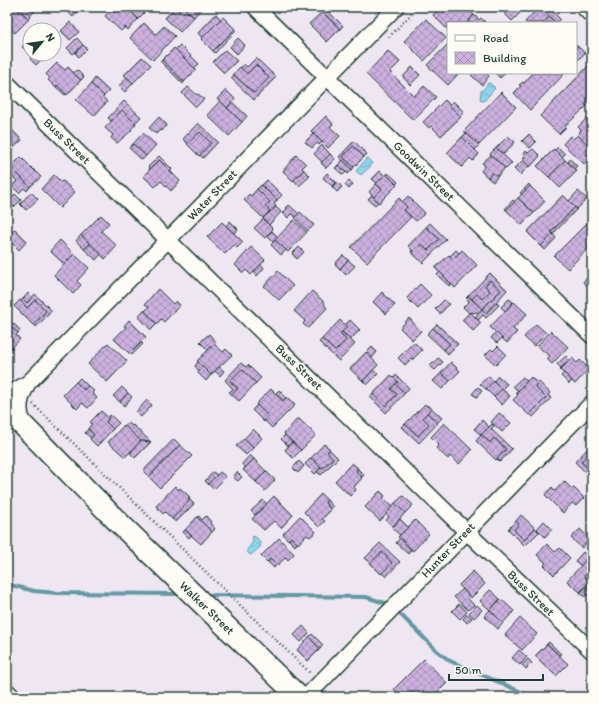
<svg xmlns="http://www.w3.org/2000/svg" width="599" height="704" font-family="Itim,sans-serif">
  <defs>
    <pattern id="water-waves" width="16" height="10" patternUnits="userSpaceOnUse"><rect width="16" height="10" fill="#8ed6f0"/><path d="M0 5q4-4 8 0t8 0" fill="none" stroke="#73afc3"/></pattern>
    <pattern id="building-cross-hatch" width="8" height="8" patternUnits="userSpaceOnUse"><rect width="8" height="8" fill="#ccb1df"/><path d="M0 0l8 8M0 8l8-8" fill="none" stroke="#a591b6"/></pattern>
  </defs>
  <rect width="100%" height="100%" fill="#eee6f0"/>
  <filter id="ink" filterUnits="userSpaceOnUse"><feTurbulence type="fractalNoise" baseFrequency=".025" numOctaves="2"/><feDisplacementMap in="SourceGraphic" scale="8" xChannelSelector="R" yChannelSelector="G"/><feConvolveMatrix kernelMatrix="1 2 1 2 8 2 1 2 1" color-interpolation-filters="sRGB"/></filter>
  <g filter="url(#ink)">
    <g fill="url(#water-waves)" stroke="#6299a5">
      <path d="M488,83H490L495,88L484,101H482L480,99L481,91L485,88Z"/>
      <path d="M367,158L373,164L361,175L356,171Z"/>
      <path d="M253,536L257,538L261,544L260,547L251,555L248,553L247,550L253,542L252,537Z"/>
    </g>
    <g fill="none" stroke-linecap="round" stroke-linejoin="round">
      <g stroke="#6299a5" stroke-width="4">
        <path d="M7,584L34,591L57,593L181,594"/>
        <path d="M204,595L366,597L385,603L390,606"/>
        <path d="M395,610L401,615L437,651L450,661L533,697"/>
      </g>
    </g>
    <g fill="url(#building-cross-hatch)" stroke="#1f3d34">
      <path d="M7,7H18L17,8L29,19L15,33L8,27L9,26L7,24Z"/>
      <path d="M18,7H31L35,11L28,18L17,8Z"/>
      <path d="M72,7H82L73,17L68,12Z"/>
      <path d="M119,7H126L138,19L128,30L125,27L121,31L105,16L111,9L114,12Z"/>
      <path d="M126,7H148L149,8L138,19Z"/>
      <path d="M175,7L179,11L183,7L194,17L180,32L165,18Z"/>
      <path d="M183,7H203L194,17Z"/>
      <path d="M326,7L330,10L329,12L343,26L340,29L322,12Z"/>
      <path d="M441,7H469L471,9L470,11L474,15L467,23H448V30L433,15Z"/>
      <path d="M510,7H516L521,12L512,21L504,13Z"/>
      <path d="M539,7H541L549,17L543,23H526L525,22Z"/>
      <path d="M545,7H548L560,19L556,23L542,10Z"/>
      <path d="M322,12L340,29L327,42L309,24Z"/>
      <path d="M216,14L221,19L202,38L198,33Z"/>
      <path d="M474,15L479,20L481,18L486,23H467Z"/>
      <path d="M223,17L235,29L213,51L201,39Z"/>
      <path d="M549,17L556,23H543Z"/>
      <path d="M426,19L446,38L424,61L404,41Z"/>
      <path d="M70,22L79,32L70,40L61,31Z"/>
      <path d="M144,23L156,34L164,26L175,36L153,60L130,38Z"/>
      <path d="M235,29L236,30L215,53L213,51Z"/>
      <path d="M77,38L83,45L73,54L67,48Z"/>
      <path d="M238,38L245,45L237,54L230,47Z"/>
      <path d="M30,39V54H47L36,65L30,59L32,56L22,47Z"/>
      <path d="M448,44V73H459L448,85L427,65Z"/>
      <path d="M83,45L87,49L79,57L75,53Z"/>
      <path d="M180,45L199,64L194,68L175,50Z"/>
      <path d="M576,45L585,53L576,62Z"/>
      <path d="M174,48L196,70L184,82L162,60Z"/>
      <path d="M225,50L237,61L224,73L213,62Z"/>
      <path d="M388,51L400,62L390,72L414,96L424,86L436,97L413,120L366,74Z"/>
      <path d="M142,57L151,65L133,83L124,75Z"/>
      <path d="M256,58L276,77L254,100L231,78L234,75L254,93L269,78L256,65L247,74L241,68L244,64L247,67Z"/>
      <path d="M162,60L184,82L183,84L160,61Z"/>
      <path d="M592,62V98L585,105L587,106L565,126L566,127L559,134L540,116Z"/>
      <path d="M57,63L65,70L68,67L81,80L67,95L57,85L55,87L48,80L50,78L46,74Z"/>
      <path d="M256,65L269,78L254,93L233,74L240,67L247,74Z"/>
      <path d="M412,67L420,75L410,85L403,77Z"/>
      <path d="M77,70L84,77L81,80L73,73Z"/>
      <path d="M473,73H486L489,76L482,85L471,75Z"/>
      <path d="M495,73H505L500,78Z"/>
      <path d="M531,73H565L530,110L514,93L521,86L519,85L523,82L524,83L531,75Z"/>
      <path d="M127,77L133,83L125,92L119,86Z"/>
      <path d="M95,78L109,91L104,96L91,84Z"/>
      <path d="M91,84L104,96L103,97L107,102L94,116L76,100Z"/>
      <path d="M57,85L66,94L65,95L56,87Z"/>
      <path d="M188,87L197,95L198,94L204,99L196,107L182,93Z"/>
      <path d="M226,90L235,99L227,108L217,99Z"/>
      <path d="M501,92L516,107L479,145L464,131Z"/>
      <path d="M445,100L461,117L441,136L431,126L429,128L423,122Z"/>
      <path d="M124,101L141,117L135,123L122,110L111,121L108,118Z"/>
      <path d="M220,101L242,122L229,136L207,115Z"/>
      <path d="M453,101L464,112L460,116L449,105Z"/>
      <path d="M232,102L247,116L242,122L227,108Z"/>
      <path d="M122,110L136,124L131,129L132,130L117,143L111,138L113,135L105,128Z"/>
      <path d="M326,116L333,124L330,127L340,136L328,148L311,131Z"/>
      <path d="M159,117L167,125L162,131L161,129L156,134L149,128Z"/>
      <path d="M586,119L592,125V149L578,135L581,130L578,127Z"/>
      <path d="M198,123L218,142L203,158L183,139Z"/>
      <path d="M7,125L22,140L7,154V145L13,139L7,133Z"/>
      <path d="M200,132L211,143L199,156L187,144Z"/>
      <path d="M7,133L13,139L7,145Z"/>
      <path d="M143,133L156,145L146,156L133,144Z"/>
      <path d="M466,133L479,145L475,150L462,137Z"/>
      <path d="M313,134L322,142L319,145L317,143L312,148L305,142Z"/>
      <path d="M529,134L536,142L530,148L522,141Z"/>
      <path d="M578,135L592,149V153L588,156L590,158L584,164L563,144L570,136L573,139Z"/>
      <path d="M508,136L515,142L504,154L496,148Z"/>
      <path d="M462,137L479,154L473,161L470,158L462,167L447,153Z"/>
      <path d="M354,141L367,154L364,157L353,146L343,157L354,167L352,170L339,157Z"/>
      <path d="M133,144L146,156L142,160L129,148Z"/>
      <path d="M322,145L330,154L322,162L314,154Z"/>
      <path d="M353,146L364,157L354,167L343,157Z"/>
      <path d="M558,147L565,154L562,157L555,150Z"/>
      <path d="M496,148L512,163L506,169L490,154Z"/>
      <path d="M533,149L540,156L530,167L522,160L525,157L523,155L526,151L528,153Z"/>
      <path d="M554,149L565,160L549,177L537,166Z"/>
      <path d="M330,154L335,159L326,168L321,163Z"/>
      <path d="M296,155L306,164L302,168L304,170L293,181L283,171Z"/>
      <path d="M491,155L505,168L497,177L492,173L488,178L481,171L485,166L482,163Z"/>
      <path d="M159,156L172,169L170,171L159,160L150,169L148,167Z"/>
      <path d="M21,157L41,177L30,187L11,167Z"/>
      <path d="M570,159L577,166L574,169L568,162Z"/>
      <path d="M159,160L180,181L171,191L161,181L155,187L143,176Z"/>
      <path d="M343,160L352,170L348,174L338,165Z"/>
      <path d="M523,160L529,166L520,175L514,169Z"/>
      <path d="M565,160L577,171L560,188L549,177Z"/>
      <path d="M338,165L346,172L343,175L335,168Z"/>
      <path d="M11,167L30,187L27,191L24,188L19,193L12,186L17,181L7,171Z"/>
      <path d="M304,170L310,176L299,186L294,180Z"/>
      <path d="M380,171L385,176L377,183L372,179Z"/>
      <path d="M327,173L336,182L332,186L323,178Z"/>
      <path d="M388,173L398,182L396,184L387,175Z"/>
      <path d="M492,173L498,176L493,182L488,178Z"/>
      <path d="M386,174L397,185L379,203L373,197L382,189L376,184Z"/>
      <path d="M54,175L61,182L63,181L75,192L60,208L41,189Z"/>
      <path d="M267,180L282,195L277,200L262,185Z"/>
      <path d="M349,180L353,184L349,189L345,185Z"/>
      <path d="M337,182L342,187L337,192L332,187Z"/>
      <path d="M376,184L382,189L374,197L369,192Z"/>
      <path d="M529,184L530,186L522,194L520,193Z"/>
      <path d="M261,185L277,200L274,204L276,206L271,212L265,206L270,202L257,189Z"/>
      <path d="M530,186L545,201L534,213L518,198Z"/>
      <path d="M257,189L270,202L265,206L270,211L263,218L244,200L249,194L251,196Z"/>
      <path d="M578,191L587,199L577,209L569,201Z"/>
      <path d="M31,192L38,199L26,210L20,204Z"/>
      <path d="M15,194L21,200L14,207L8,201Z"/>
      <path d="M372,195L378,202L375,205L368,199Z"/>
      <path d="M563,195L575,207L551,232L553,234L541,246L527,232Z"/>
      <path d="M408,196L425,213L416,221L404,210L407,207L402,202Z"/>
      <path d="M399,198L407,207L404,210L411,217L367,262L351,247Z"/>
      <path d="M518,198L534,213L522,225L506,210Z"/>
      <path d="M513,200L515,202L506,210L505,209Z"/>
      <path d="M289,205L299,214L296,217L292,214L288,218L283,213L287,209L286,208Z"/>
      <path d="M276,207L281,212L269,225L263,218Z"/>
      <path d="M575,207L577,209L553,234L551,232Z"/>
      <path d="M300,212L314,225L308,231L295,218Z"/>
      <path d="M101,215L109,223L101,231L117,246L105,259L81,235Z"/>
      <path d="M592,218V244L568,269L554,256Z"/>
      <path d="M263,219L273,229L265,238L254,228Z"/>
      <path d="M294,220L307,232L288,252L275,240Z"/>
      <path d="M230,221L238,229L234,233L226,226Z"/>
      <path d="M222,222L243,242L237,248L234,245L225,254L207,237Z"/>
      <path d="M430,223L446,239L423,263L411,252L412,250L414,252L422,244L428,250L439,239L426,227Z"/>
      <path d="M426,227L439,239L428,250L422,244L414,252L408,246Z"/>
      <path d="M15,229L27,241L19,250L7,238Z"/>
      <path d="M272,231L278,237L273,242L267,236Z"/>
      <path d="M553,234L556,238L545,250L541,246Z"/>
      <path d="M81,235L90,244L84,249L76,241Z"/>
      <path d="M60,240L74,254L64,264L50,251Z"/>
      <path d="M275,240L286,250L281,255L271,245Z"/>
      <path d="M90,244L101,254L96,260L84,249Z"/>
      <path d="M251,247L265,260L251,275L246,270L243,273L235,265Z"/>
      <path d="M299,247L304,252L297,259L292,254Z"/>
      <path d="M456,250L459,253L453,259L450,256Z"/>
      <path d="M462,250L477,265L455,288L435,268L449,255L453,259Z"/>
      <path d="M74,254L89,268L77,281L81,285L73,294L54,275Z"/>
      <path d="M343,255L348,260L340,269L335,264Z"/>
      <path d="M348,260L355,266L346,275L340,269Z"/>
      <path d="M261,264L264,268L257,276L254,272Z"/>
      <path d="M278,271L293,286L279,300L264,286Z"/>
      <path d="M440,272L451,284L449,286L437,275Z"/>
      <path d="M592,272V290L583,282Z"/>
      <path d="M490,273L507,290L486,313L482,309L501,290L490,280L485,286L490,291L482,299L477,294L472,299L468,296Z"/>
      <path d="M490,280L501,290L482,309L472,299L477,294L482,299L490,291L485,286Z"/>
      <path d="M420,284L431,295L418,309L407,298Z"/>
      <path d="M158,289L173,304L176,301L180,305L164,322L161,319L157,324L145,311L149,307L145,304Z"/>
      <path d="M312,291L325,303L324,304L327,308L308,328L303,324L305,321L294,311Z"/>
      <path d="M382,292L395,305L386,314L373,302Z"/>
      <path d="M28,293L32,298L27,303L23,299Z"/>
      <path d="M35,294L52,311L36,327L34,324L46,311L35,300L27,308L20,301L23,299L27,303Z"/>
      <path d="M468,296L482,309L480,312L469,313L463,307L469,301L466,298Z"/>
      <path d="M509,299L513,302L505,311L501,307Z"/>
      <path d="M20,300L27,308L35,300L46,311L33,325L14,306Z"/>
      <path d="M444,300L449,304L440,314L435,309Z"/>
      <path d="M496,302L499,305L486,318L483,315L478,320L475,317L482,309L486,313Z"/>
      <path d="M514,302L527,314L513,329L517,332L507,343L490,327Z"/>
      <path d="M144,310L157,324L151,330L138,316Z"/>
      <path d="M470,312L481,323L473,331L462,320Z"/>
      <path d="M409,318L421,331L412,340L400,328Z"/>
      <path d="M129,320L146,337L130,354L114,339L126,327L124,326Z"/>
      <path d="M340,320L347,327L340,334L346,340L335,351L322,339Z"/>
      <path d="M350,320L360,330L351,339L342,332L347,327L345,325Z"/>
      <path d="M7,323L18,333L16,335L20,339L7,353Z"/>
      <path d="M13,323L20,330L18,333L10,326Z"/>
      <path d="M437,324L458,344L448,354L444,350L450,344L433,328Z"/>
      <path d="M536,324L546,333L534,346L524,337Z"/>
      <path d="M433,328L450,344L444,350L427,334Z"/>
      <path d="M551,331L568,347L552,364L547,359L550,356L537,346Z"/>
      <path d="M342,332L355,344L339,361L319,342L322,339L335,351L346,340L340,334Z"/>
      <path d="M496,332L502,338L497,343L491,338Z"/>
      <path d="M209,334L216,342L208,350L200,342Z"/>
      <path d="M414,342L422,350L412,360L411,359L405,365L398,358Z"/>
      <path d="M108,343L127,361L107,382L88,364Z"/>
      <path d="M141,343L143,344L132,355L131,353Z"/>
      <path d="M214,344L223,352L226,349L232,355L211,375L197,361Z"/>
      <path d="M498,346L506,354L496,365L485,355L491,349L493,351Z"/>
      <path d="M372,347L377,352L372,358L366,353Z"/>
      <path d="M366,352L378,365L363,381L350,369Z"/>
      <path d="M566,356L570,360L561,368L557,364Z"/>
      <path d="M438,358L443,362L435,370L430,366Z"/>
      <path d="M572,358L577,363L580,360L589,369L575,384L560,370Z"/>
      <path d="M198,362L211,375L206,381L198,373L199,371L195,366Z"/>
      <path d="M451,362L460,371L450,381L441,373Z"/>
      <path d="M241,363L246,367L248,365L261,378L256,383L242,369L230,381L238,388L232,395L229,392L233,389L225,380Z"/>
      <path d="M219,367L224,371L220,376L215,371Z"/>
      <path d="M242,369L256,383L239,401L232,395L238,388L230,381Z"/>
      <path d="M373,370L378,374L367,385L363,381Z"/>
      <path d="M441,373L450,381L442,389L433,381Z"/>
      <path d="M564,373L572,381L569,384L561,376Z"/>
      <path d="M391,375L398,382L391,389L397,394L386,406L373,394Z"/>
      <path d="M396,375L409,388L405,393L395,384L398,382L394,378Z"/>
      <path d="M489,376L494,381L486,389L480,384Z"/>
      <path d="M498,376L507,384L502,389L494,381Z"/>
      <path d="M523,377L527,381L518,391L513,386Z"/>
      <path d="M531,377L538,384L535,387L546,398L529,415L513,400L518,395L516,393Z"/>
      <path d="M80,378L88,386L84,390L76,382Z"/>
      <path d="M494,381L502,389L494,397L486,389Z"/>
      <path d="M76,382L84,390L88,386L94,391L92,393L97,398L88,408L82,403L77,409L63,395Z"/>
      <path d="M539,382L550,393L548,395L551,398L533,417L530,414L546,398L535,387Z"/>
      <path d="M395,384L405,393L386,413L370,397L373,394L386,406L397,394L391,389Z"/>
      <path d="M122,387L128,393L120,402L113,396Z"/>
      <path d="M478,387L482,391L477,397L472,394Z"/>
      <path d="M271,389L283,401L287,397L295,405L272,428L264,420L268,416L256,404Z"/>
      <path d="M502,389L510,396L502,405L494,397Z"/>
      <path d="M279,390L286,397L283,401L276,393Z"/>
      <path d="M128,393L132,397L124,406L120,402Z"/>
      <path d="M147,400L152,405L141,417L136,412Z"/>
      <path d="M425,404L431,410L423,418L429,424L418,436L405,424Z"/>
      <path d="M257,405L268,416L264,422L252,410Z"/>
      <path d="M428,405L442,418L437,423L427,413L431,410L427,406Z"/>
      <path d="M101,411L109,418L106,422L113,429L97,446L90,439L94,435L88,428L92,424L90,422Z"/>
      <path d="M427,413L438,423L419,443L402,427L405,424L418,436L429,424L423,418Z"/>
      <path d="M499,413L511,423L502,432L491,422Z"/>
      <path d="M110,415L119,423L113,429L106,422Z"/>
      <path d="M298,418L316,435L301,450L284,434Z"/>
      <path d="M482,420L489,427L481,435L474,429Z"/>
      <path d="M128,422L132,426L133,425L151,442L140,441L125,426Z"/>
      <path d="M444,423L472,450L459,464L450,456L448,459L436,448L439,445L431,437Z"/>
      <path d="M492,424L494,426L491,429L512,449L500,462L497,459L506,449L494,438L490,443L481,435Z"/>
      <path d="M124,425L141,441L125,457L108,442Z"/>
      <path d="M88,429L94,435L91,438L85,433Z"/>
      <path d="M253,429L262,438L253,448L244,439Z"/>
      <path d="M285,435L292,442L288,446L281,439Z"/>
      <path d="M481,435L490,443L494,438L506,449L496,460L476,441Z"/>
      <path d="M174,439L180,445L149,477L143,471Z"/>
      <path d="M244,439L253,448L246,455L236,446Z"/>
      <path d="M140,441L151,442L135,458L130,453Z"/>
      <path d="M292,442L301,450L293,458L285,450Z"/>
      <path d="M324,444L330,449L327,452L333,458L322,468L311,458Z"/>
      <path d="M180,445L192,456L160,488L149,477Z"/>
      <path d="M591,445L592,452L581,462L591,471L588,475L575,462Z"/>
      <path d="M330,450L338,458L321,475L317,472L321,467L322,468L333,458L327,452Z"/>
      <path d="M591,451L592,452V472L581,462Z"/>
      <path d="M250,455L254,459L245,468L242,464Z"/>
      <path d="M311,458L321,467L315,474L305,464Z"/>
      <path d="M254,459L266,471L256,482L243,470Z"/>
      <path d="M299,461L304,466L298,473L293,468Z"/>
      <path d="M352,463L358,468L356,471L362,478L354,487L356,490L350,496L335,481Z"/>
      <path d="M358,469L364,475L362,477L356,471Z"/>
      <path d="M266,471L275,480L265,491L256,482Z"/>
      <path d="M213,472L217,475L208,484L205,481Z"/>
      <path d="M220,472L226,477L214,489L208,484Z"/>
      <path d="M237,472L242,477L238,481L233,477Z"/>
      <path d="M564,481L572,489L574,488L584,498L576,506L572,503L563,513L545,495L552,487L555,491Z"/>
      <path d="M175,486L179,490L180,488L190,497L188,499L190,500L172,519L165,512L163,514L156,506Z"/>
      <path d="M380,491L385,496L383,498L393,507L380,521L365,507Z"/>
      <path d="M321,494L327,500L325,503L331,510L322,519L325,521L319,527L304,512Z"/>
      <path d="M274,496L293,515L281,528L274,521L264,530L252,519Z"/>
      <path d="M403,496L413,505L405,513L395,503Z"/>
      <path d="M190,500L194,504L176,522L172,519Z"/>
      <path d="M263,500L267,504L255,515L251,511Z"/>
      <path d="M327,500L333,507L331,509L325,503Z"/>
      <path d="M395,503L405,513L393,526L386,520L389,517L386,514Z"/>
      <path d="M521,515L535,528L524,540L514,530L519,524L516,521Z"/>
      <path d="M199,516L202,520L206,516L211,522L210,523L215,529L212,532L197,518Z"/>
      <path d="M300,516L316,532L310,537L307,535L298,544L291,537L288,540L283,534Z"/>
      <path d="M197,517L212,532L201,544L185,530Z"/>
      <path d="M400,519L408,527L400,535L392,528Z"/>
      <path d="M415,520L429,534L413,551L398,537Z"/>
      <path d="M516,521L519,524L514,530L524,540L535,528L539,532L525,546L508,529Z"/>
      <path d="M544,521L552,529L545,537L537,529Z"/>
      <path d="M580,529L590,539L582,548L571,538Z"/>
      <path d="M185,530L191,535L189,538L183,532Z"/>
      <path d="M291,537L297,543L295,546L289,540Z"/>
      <path d="M279,538L294,554L288,560L286,557L277,566L270,559L267,562L261,556Z"/>
      <path d="M400,538L411,550L408,554L396,543Z"/>
      <path d="M380,543L400,562L386,577L382,573L392,563L382,552L371,563L365,558Z"/>
      <path d="M547,544L555,552L560,548L570,558L554,575L544,565L546,563L537,555Z"/>
      <path d="M382,552L392,563L381,574L370,563Z"/>
      <path d="M583,552L592,561V569L585,561L581,566L575,561Z"/>
      <path d="M270,559L276,565L274,568L268,562Z"/>
      <path d="M585,561L592,568L584,576L590,581L580,592L567,581Z"/>
      <path d="M590,570L592,572V581L590,583L584,576Z"/>
      <path d="M473,571L485,584L471,598L459,585Z"/>
      <path d="M591,582L592,590L585,597L580,593Z"/>
      <path d="M463,589L470,597L468,599L474,605L468,610L454,597Z"/>
      <path d="M490,590L500,599L490,610L480,601Z"/>
      <path d="M501,599L514,611L503,623L490,610Z"/>
      <path d="M459,604L467,612L460,619L452,611Z"/>
      <path d="M477,605L482,610L474,618L469,613Z"/>
      <path d="M490,610L503,623L498,629L484,616Z"/>
      <path d="M467,614L472,618L467,623L463,619Z"/>
      <path d="M520,618L537,634L522,650L505,635Z"/>
      <path d="M303,626L309,633L301,642L294,635Z"/>
      <path d="M312,634L323,645L320,649L309,637Z"/>
      <path d="M309,637L320,649L308,661L297,650Z"/>
      <path d="M549,642L561,654L559,655L547,644Z"/>
      <path d="M547,644L568,664L556,676L535,656Z"/>
      <path d="M519,650L527,657L520,665L512,658Z"/>
      <path d="M424,659L447,683L433,697H402L394,689Z"/>
      <path d="M528,659L532,663L526,669L522,665Z"/>
    </g>
    <g fill="none" stroke-linecap="round" stroke-linejoin="round">
      <defs>
        <g id="minor">
          <path d="M255,7L592,336"/>
          <path d="M583,7L592,16"/>
          <path d="M7,83L466,531L592,651"/>
          <path d="M7,393L18,389L28,383L396,7"/>
          <path d="M25,426C16,409 20,398 28,383"/>
          <path d="M7,691L13,697"/>
          <path d="M306,697L592,403"/>
        </g>
        <path id="secondary" d="M7,409L116,520L299,697"/>
      </defs>
      <use href="#minor" stroke="#1f3d34" stroke-width="18"/>
      <use href="#secondary" stroke="#1f3d34" stroke-width="24"/>
      <g stroke="#1f3d34" stroke-width="2.5" stroke-dasharray="1 3" stroke-linecap="butt">
        <path d="M389,37L418,7"/>
        <path d="M33,404L311,674"/>
        <path d="M330,693L334,697"/>
      </g>
      <use href="#minor" stroke="#fdfcf7" stroke-width="15"/>
      <use href="#secondary" stroke="#fdfcf7" stroke-width="21"/>
    </g>
  </g>
  <g text-anchor="middle" stroke-width="3.5" stroke-linejoin="round" paint-order="stroke">
    <g font-size="12" fill="#1f3d34" stroke="#fdfcf7">
      <text transform="translate(67 141) rotate(44)" y="4">Buss Street</text>
      <text transform="translate(424 171) rotate(44)" y="4">Goodwin Street</text>
      <text transform="translate(212 195) rotate(-46)" y="4">Water Street</text>
      <text transform="translate(299 367) rotate(44)" y="4">Buss Street</text>
      <text transform="translate(448 550) rotate(-46)" y="4">Hunter Street</text>
      <text transform="translate(531 593) rotate(44)" y="4">Buss Street</text>
      <text transform="translate(207 608) rotate(44)" y="4">Walker Street</text>
    </g>
  </g>
  <rect width="599" height="704" fill="none" stroke="#fdfcf7" stroke-width="24"/>
  <rect x="12" y="12" width="575" height="680" fill="none" stroke="#1f3d34" stroke-width="1.5" filter="url(#ink)"/>
  <rect x="447" y="22" width="130" height="52" fill="#fdfcf7" stroke="#a4b0a9"/>
  <rect x="455" y="35" width="20" height="6" fill="#fdfcf7" stroke="#a4b0a9"/>
  <text x="483" y="42" font-size="12" fill="#1f3d34">Road</text>
  <rect x="455" y="52" width="20" height="12" fill="url(#building-cross-hatch)" stroke="#a4b0a9"/>
  <text x="483" y="62" font-size="12" fill="#1f3d34">Building</text>
  <g transform="translate(42 42) rotate(61)"><circle r="19" fill="#fdfcf7" stroke="#a4b0a9"/>
  <path d="M0-3L7 15L0 10L-7 15Z" fill="#1f3d34"/>
  <text y="-6" font-size="11" font-weight="bold" text-anchor="middle" fill="#1f3d34">N</text>
  </g>
  <path d="M449 674v6h94v-6" fill="none" stroke="#1f3d34" stroke-width="2"/>
  <text x="455" y="674" font-size="12" fill="#1f3d34" stroke="#fdfcf7" stroke-width="3" paint-order="stroke">50 m</text>
</svg>
